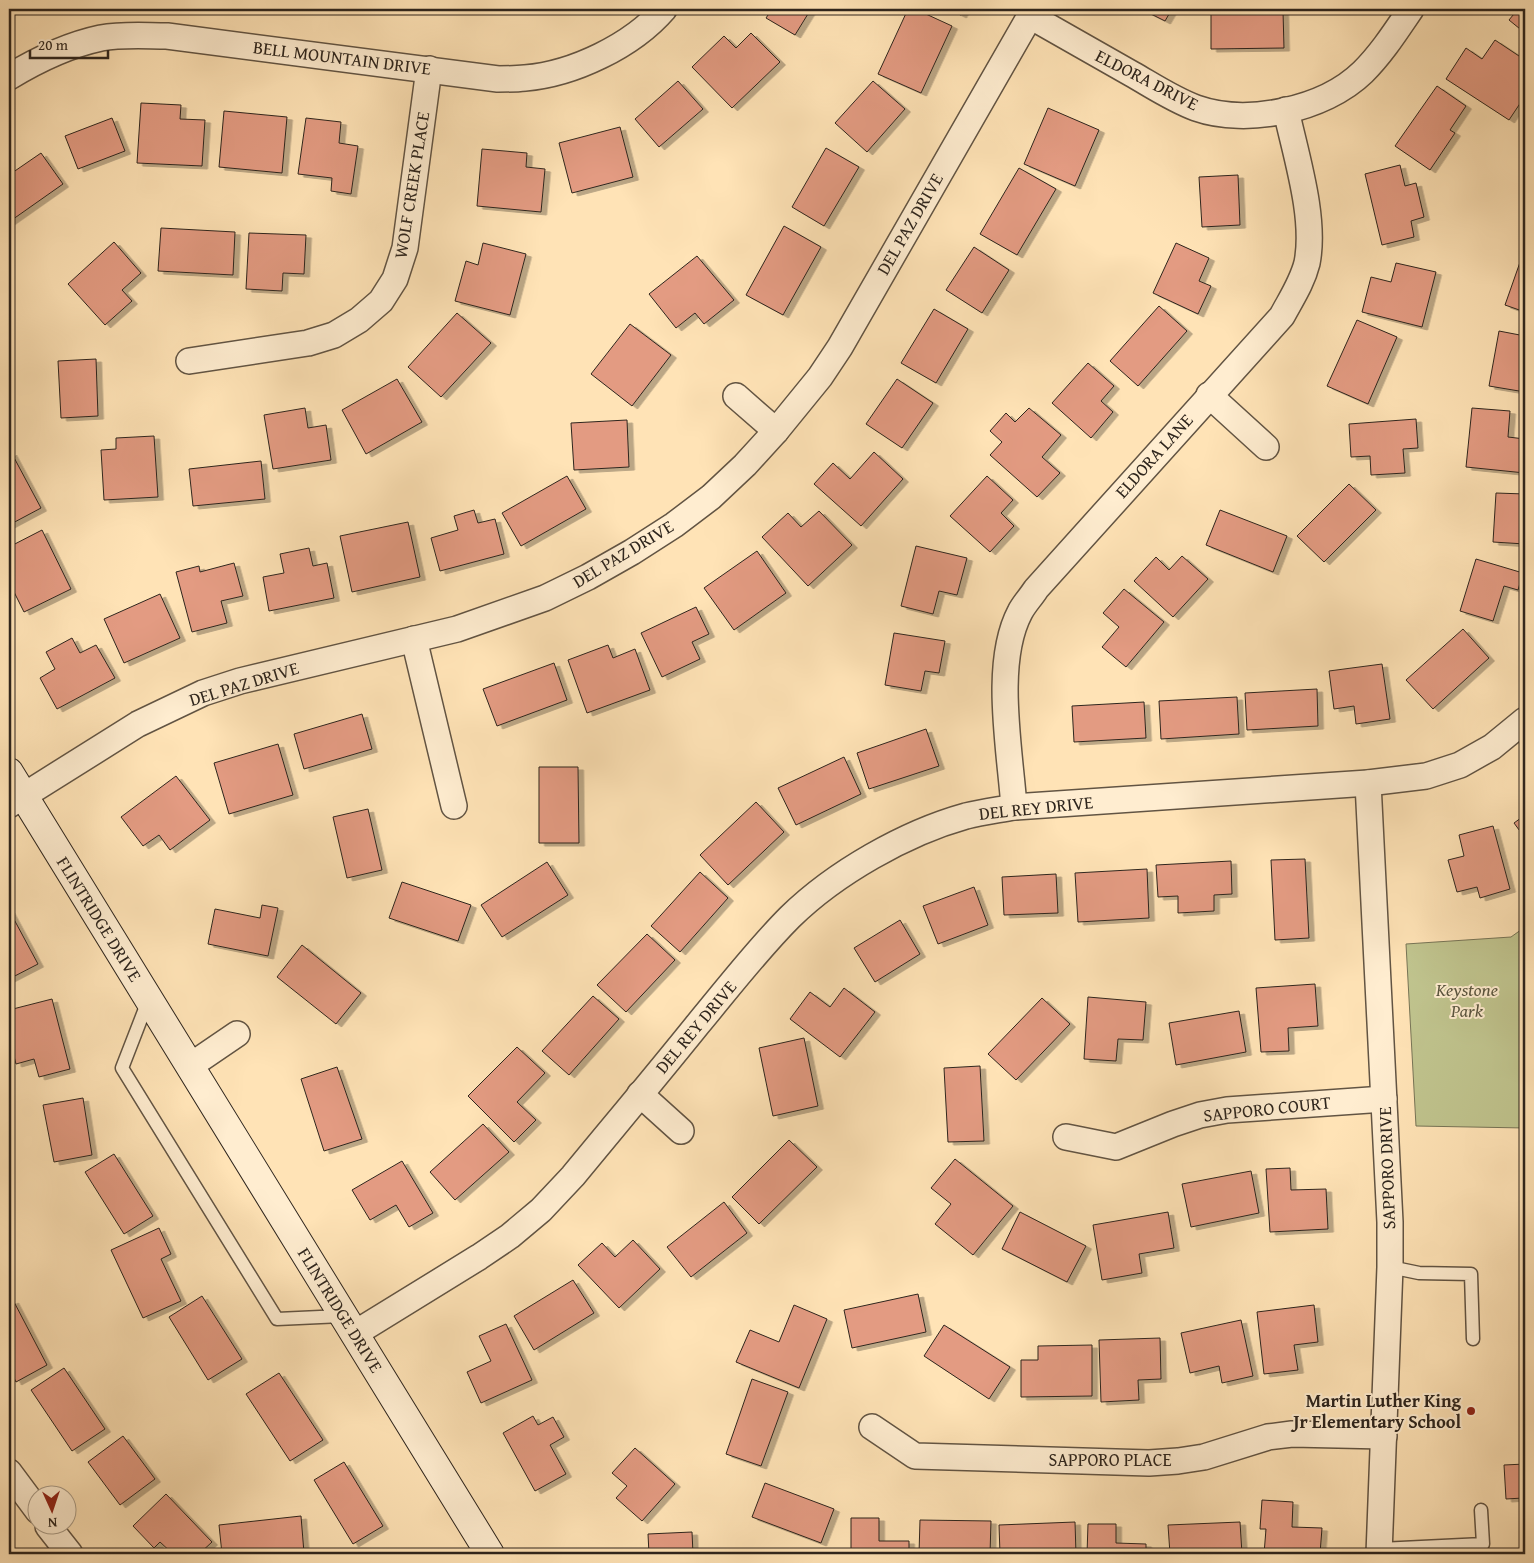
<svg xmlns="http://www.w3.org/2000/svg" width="1534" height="1563" font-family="'Gentium Book Plus',serif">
  <defs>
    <filter id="shadow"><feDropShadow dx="5.5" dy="3" stdDeviation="0" flood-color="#0004"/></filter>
  </defs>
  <rect width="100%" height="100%" fill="#ffe3b6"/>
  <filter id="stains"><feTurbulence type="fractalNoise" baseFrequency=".004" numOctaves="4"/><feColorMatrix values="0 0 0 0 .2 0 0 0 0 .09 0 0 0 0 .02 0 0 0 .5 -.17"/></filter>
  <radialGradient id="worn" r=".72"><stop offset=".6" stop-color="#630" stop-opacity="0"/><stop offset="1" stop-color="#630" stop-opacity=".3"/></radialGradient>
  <path fill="#c0c48e" stroke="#777456" d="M1525,927V1128L1416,1126L1406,944L1511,937Z"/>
  <g fill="#e39b82" stroke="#2e251d" filter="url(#shadow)">
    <path d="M772,9H811L795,35L766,18Z"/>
    <path d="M908,9H915L952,26L921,93L878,74Z"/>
    <path d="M949,9H964L961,15Z"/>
    <path d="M1141,9H1172L1165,21Z"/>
    <path d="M1518,9H1525V33L1509,20Z"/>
    <path d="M1283,11L1284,48L1211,49V12Z"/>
    <path d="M751,33L780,62L732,108L692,67L724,36L736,48Z"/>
    <path d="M1495,40L1525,60V75L1522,79L1525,81V96L1509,120L1446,79L1466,48L1482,59Z"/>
    <path d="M678,81L703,109L659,147L635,119Z"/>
    <path d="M873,81L905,109L867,152L835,123Z"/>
    <path d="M1437,86L1466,106L1450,130L1455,133L1430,170L1395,146Z"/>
    <path d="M141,103L181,105L180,119L205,120L202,166L137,163Z"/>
    <path d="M1048,108L1099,130L1075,186L1024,164Z"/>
    <path d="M224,111L287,117L282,173L219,167Z"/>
    <path d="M112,118L125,151L78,169L65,136Z"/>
    <path d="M306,118L341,122L339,143L358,146L351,194L331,191L332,178L298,174Z"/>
    <path d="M620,127L633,177L572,193L559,143Z"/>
    <path d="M826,148L859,167L824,226L792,207Z"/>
    <path d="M482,149L527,153L526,167L545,169L541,212L477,206Z"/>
    <path d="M41,153L63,184L9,222V175Z"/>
    <path d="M1400,165L1405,186L1416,183L1424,217L1411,221L1414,237L1382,245L1365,174Z"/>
    <path d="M1019,168L1056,189L1017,255L980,234Z"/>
    <path d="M1238,175L1240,225L1202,227L1199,177Z"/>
    <path d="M784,226L821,247L783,315L746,295Z"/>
    <path d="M161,228L235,232L233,275L158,271Z"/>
    <path d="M249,233L306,235L304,274L283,273L282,291L246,289Z"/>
    <path d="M114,242L141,273L122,290L132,301L105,325L68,284Z"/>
    <path d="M483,243L526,254L510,315L455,301L466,261L478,265Z"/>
    <path d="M1176,243L1209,258L1199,281L1211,286L1198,314L1153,293Z"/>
    <path d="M974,247L1009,270L982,313L946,290Z"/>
    <path d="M1525,248V312L1505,305Z"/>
    <path d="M697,256L734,300L704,324L695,313L676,328L649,294Z"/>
    <path d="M1396,263L1436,272L1422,327L1362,312L1371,277L1391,282Z"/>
    <path d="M1159,306L1187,331L1138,386L1110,361Z"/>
    <path d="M934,309L968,329L936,383L901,363Z"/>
    <path d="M457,313L491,343L441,397L408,367Z"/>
    <path d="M1357,320L1397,337L1368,404L1327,386Z"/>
    <path d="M630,324L671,355L632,406L591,374Z"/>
    <path d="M1499,331L1525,336V392L1489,386Z"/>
    <path d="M96,359L98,416L61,418L58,361Z"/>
    <path d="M1088,363L1114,386L1101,401L1113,412L1091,438L1052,403Z"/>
    <path d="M397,379L422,422L366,454L342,410Z"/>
    <path d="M897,379L933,403L902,448L866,424Z"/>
    <path d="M305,408L308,428L326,425L331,460L273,469L264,415Z"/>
    <path d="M1029,408L1061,435L1042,457L1060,473L1037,497L990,455L1002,442L990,431L1006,413L1015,422Z"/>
    <path d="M1472,408L1510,411L1508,437L1525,439V473L1466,467Z"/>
    <path d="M1416,419L1418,448L1403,449L1405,473L1371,475L1370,456L1351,457L1349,424Z"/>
    <path d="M627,420L629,467L574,470L571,423Z"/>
    <path d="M154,436L158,497L104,500L101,450L116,449V438Z"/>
    <path d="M11,452L41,508L9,525V454Z"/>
    <path d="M874,452L903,479L861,526L814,484L833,463L850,479Z"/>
    <path d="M261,461L265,499L193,506L189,469Z"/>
    <path d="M567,476L586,509L521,546L502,513Z"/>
    <path d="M987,476L1013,500L1001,513L1014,526L990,552L950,516Z"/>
    <path d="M1349,484L1376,510L1324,562L1297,536Z"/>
    <path d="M1496,493L1525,494V544L1493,542Z"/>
    <path d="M474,510L478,523L495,519L504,554L440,571L431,538L458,530L454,516Z"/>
    <path d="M1220,510L1287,536L1273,572L1206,545Z"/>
    <path d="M819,511L852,545L808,586L762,537L788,513L801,527Z"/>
    <path d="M408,522L420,577L352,592L340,536Z"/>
    <path d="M42,530L71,589L24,612L9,582V547Z"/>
    <path d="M916,546L967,558L957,595L939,591L933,614L901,606Z"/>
    <path d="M309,548L313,566L327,563L334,598L269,611L263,577L284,573L280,554Z"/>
    <path d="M757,551L786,593L734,630L704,588Z"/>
    <path d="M1182,556L1208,579L1173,617L1134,581L1156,557L1169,570Z"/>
    <path d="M1476,559L1523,573L1518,590L1504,586L1493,621L1460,611Z"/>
    <path d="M234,563L243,596L221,601L227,623L192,632L176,572L199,566L200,572Z"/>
    <path d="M1124,589L1164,622L1126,667L1102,647L1119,627L1103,613Z"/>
    <path d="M160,594L180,638L124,663L104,619Z"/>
    <path d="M696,607L709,634L692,642L700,659L662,677L641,633Z"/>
    <path d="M1463,629L1489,658L1433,709L1406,680Z"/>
    <path d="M894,633L945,641L939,673L925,671L921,691L885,685Z"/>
    <path d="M72,638L80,653L96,645L115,678L57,709L40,678L55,669L46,652Z"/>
    <path d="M608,645L613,658L635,649L650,690L587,713L568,660Z"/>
    <path d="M554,663L567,700L497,726L483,689Z"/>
    <path d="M1382,664L1390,719L1356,724L1354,706L1334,709L1329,671Z"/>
    <path d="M1317,689L1318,726L1247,730L1245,693Z"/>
    <path d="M1237,697L1239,734L1161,739L1159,701Z"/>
    <path d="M1144,702L1146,738L1074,742L1072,706Z"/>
    <path d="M362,714L372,749L304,769L294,734Z"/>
    <path d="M926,729L939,766L869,789L857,753Z"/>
    <path d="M278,744L293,795L229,814L214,763Z"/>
    <path d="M844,757L861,794L796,825L778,788Z"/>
    <path d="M539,767H578L579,843H539Z"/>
    <path d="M176,776L210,820L170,850L159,835L143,846L121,817Z"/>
    <path d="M756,802L784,832L728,885L700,855Z"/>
    <path d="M368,809L382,870L347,878L333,817Z"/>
    <path d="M1525,815V838L1514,823Z"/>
    <path d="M1493,826L1510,889L1480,898L1477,887L1457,892L1448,860L1464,856L1459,835Z"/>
    <path d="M1305,859L1309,938L1275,940L1271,860Z"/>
    <path d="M1231,861L1232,894L1214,895V911L1178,913V896L1158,897L1156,865Z"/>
    <path d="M547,862L568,895L502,937L481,905Z"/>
    <path d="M1147,869L1149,918L1078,922L1075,873Z"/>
    <path d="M700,872L728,898L680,952L651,926Z"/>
    <path d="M1056,874L1058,913L1004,915L1002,877Z"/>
    <path d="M402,882L471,905L458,941L389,918Z"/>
    <path d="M974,887L988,925L938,944L923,906Z"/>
    <path d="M262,905L278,908L268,956L208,944L215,909L260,918Z"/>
    <path d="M9,910L38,964L9,979Z"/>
    <path d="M900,920L920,954L875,982L854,948Z"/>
    <path d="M647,934L675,960L626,1012L597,985Z"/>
    <path d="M302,945L361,993L336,1024L277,977Z"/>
    <path d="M1315,984L1318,1026L1288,1028L1289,1051L1261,1052L1256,988Z"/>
    <path d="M844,988L875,1012L840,1057L790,1019L810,992L830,1007Z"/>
    <path d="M593,996L619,1019L569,1075L542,1051Z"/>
    <path d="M1088,997L1146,1002L1143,1040L1118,1039L1116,1061L1084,1059Z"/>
    <path d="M1042,998L1070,1024L1016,1080L988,1054Z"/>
    <path d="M52,999L70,1069L39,1077L34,1059L16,1064L9,1037V1010Z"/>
    <path d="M1239,1011L1246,1052L1176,1065L1169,1023Z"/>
    <path d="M804,1038L818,1106L773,1116L759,1048Z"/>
    <path d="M517,1047L545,1073L517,1102L536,1120L514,1142L468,1096Z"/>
    <path d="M980,1066L984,1141L948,1142L944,1068Z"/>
    <path d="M337,1067L362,1139L324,1151L301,1079Z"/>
    <path d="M83,1098L92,1155L54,1162L43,1105Z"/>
    <path d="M483,1124L509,1152L455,1200L430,1172Z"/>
    <path d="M789,1140L817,1167L759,1224L732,1197Z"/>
    <path d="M114,1154L153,1216L124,1234L85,1172Z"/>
    <path d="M955,1159L1013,1206L973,1255L935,1224L951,1204L931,1188Z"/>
    <path d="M402,1161L433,1213L409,1227L396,1205L370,1220L352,1190Z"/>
    <path d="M1290,1168L1291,1190L1326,1189L1328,1229L1270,1232L1266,1169Z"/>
    <path d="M1251,1171L1259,1213L1191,1227L1182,1184Z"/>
    <path d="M724,1202L747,1233L691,1277L667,1247Z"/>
    <path d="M1020,1212L1086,1246L1067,1282L1002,1249Z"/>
    <path d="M1168,1212L1174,1248L1139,1254L1142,1273L1102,1280L1093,1225Z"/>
    <path d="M159,1228L171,1254L161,1259L181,1301L143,1318L111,1250Z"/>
    <path d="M633,1240L660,1269L619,1308L578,1265L602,1243L615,1257Z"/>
    <path d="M573,1280L594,1313L534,1350L514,1316Z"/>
    <path d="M918,1294L926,1332L852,1348L844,1310Z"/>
    <path d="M202,1296L242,1359L208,1380L169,1317Z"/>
    <path d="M13,1300L47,1365L16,1382L9,1368V1302Z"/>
    <path d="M794,1305L827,1319L799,1388L736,1362L750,1330L779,1342Z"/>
    <path d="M1314,1305L1318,1342L1294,1345L1298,1370L1264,1374L1257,1312Z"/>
    <path d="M1241,1320L1253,1376L1222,1383L1219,1366L1190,1373L1181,1333Z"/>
    <path d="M506,1324L532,1380L481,1403L467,1372L491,1361L479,1336Z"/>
    <path d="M944,1325L1010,1367L989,1399L924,1356Z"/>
    <path d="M1160,1338L1161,1379L1138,1380L1139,1400L1101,1402L1099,1340Z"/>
    <path d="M1092,1345V1396L1021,1397V1360H1038V1346Z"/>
    <path d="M64,1368L105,1429L72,1451L31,1390Z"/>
    <path d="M279,1373L323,1440L290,1461L246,1394Z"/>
    <path d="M752,1379L788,1392L761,1466L726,1454Z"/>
    <path d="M533,1416L538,1425L553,1417L564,1437L550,1445L566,1474L535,1491L503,1433Z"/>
    <path d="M123,1436L155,1479L120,1505L88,1462Z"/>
    <path d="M635,1448L675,1484L642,1521L616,1498L627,1486L612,1473Z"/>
    <path d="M344,1462L383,1526L353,1544L314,1480Z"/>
    <path d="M1525,1464V1547L1523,1498L1506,1499L1504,1465Z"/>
    <path d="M765,1483L834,1509L821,1543L752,1517Z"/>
    <path d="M166,1494L212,1542L199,1554H173L160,1542L154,1548L133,1526Z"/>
    <path d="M1262,1500L1293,1502L1292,1527L1322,1528L1320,1554H1264L1266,1529H1260Z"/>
    <path d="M301,1516L304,1553L222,1554L219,1525Z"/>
    <path d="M851,1518H879V1541H909V1554H851Z"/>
    <path d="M920,1520L991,1521L990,1554H919Z"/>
    <path d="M1075,1522L1076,1554H1000L999,1525Z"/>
    <path d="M1240,1522L1242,1554H1170L1168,1525Z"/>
    <path d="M1088,1524H1116V1543L1146,1544V1554H1087Z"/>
    <path d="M692,1532L693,1554H649L648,1534Z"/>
  </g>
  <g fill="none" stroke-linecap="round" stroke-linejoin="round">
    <defs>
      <g id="lane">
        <path d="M148,1001L122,1068L277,1319L342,1316"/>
        <path d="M1390,1267L1419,1273L1471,1274L1473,1339"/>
        <path d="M1380,1549L1483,1544L1481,1510"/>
      </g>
      <g id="street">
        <path d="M1030,16C1064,35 1098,55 1132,74C1153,86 1174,100 1196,108C1247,126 1324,110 1363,72C1382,53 1396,31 1411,9"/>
        <path d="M9,77C37,60 68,45 101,38C123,34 146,36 167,36L498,79C507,79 516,79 525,78C573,74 632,46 664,9"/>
        <path d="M189,361L308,343L334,335L359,320L381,301L395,279L405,248L429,69"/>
        <path d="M1209,395L1266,447"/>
        <path d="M736,396L776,431"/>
        <path d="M414,639L454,806"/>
        <path d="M1368,783L1390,1222V1267L1379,1554"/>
        <path d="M9,805L138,724L203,693L240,681L457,629L545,598L588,577L632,552L674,525L711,497L745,465L776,431L820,377L840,347L1034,9"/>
        <path d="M1014,807C1010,750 993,663 1020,612C1024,604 1031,597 1036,589L1282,316C1291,299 1302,283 1307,263C1316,218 1296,156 1286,110"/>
        <path d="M190,1066L237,1034"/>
        <path d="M640,1094L681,1131"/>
        <path d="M1066,1137L1116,1147L1173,1124L1200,1115L1227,1110L1384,1099"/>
        <path d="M354,1334L479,1257L510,1236L541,1210L573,1176C615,1125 657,1075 698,1024C728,988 757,950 790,917C835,873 905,833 966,816C982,812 998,810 1014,807L1368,783L1426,776L1460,765L1492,747L1525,720"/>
        <path d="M872,1427L915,1456L1149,1463L1178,1461L1204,1457L1268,1437L1292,1434L1384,1436"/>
        <path d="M9,1472L38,1511"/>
        <path d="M48,1526L70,1554"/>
      </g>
      <path id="secondary" d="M9,772L490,1554"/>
    </defs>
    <use href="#lane" stroke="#625443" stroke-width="15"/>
    <use href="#street" stroke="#625443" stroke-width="28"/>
    <use href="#secondary" stroke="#2e251d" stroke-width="30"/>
    <use href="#lane" stroke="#ffedd0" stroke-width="12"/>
    <use href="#street" stroke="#ffedd0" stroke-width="25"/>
    <use href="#secondary" stroke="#ffedd0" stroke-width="28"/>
  </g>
  <circle fill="#8f2418" stroke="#ffedd0" stroke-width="2" cx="1471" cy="1411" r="5"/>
  <g text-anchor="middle" stroke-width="4" stroke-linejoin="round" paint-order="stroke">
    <g font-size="18" fill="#2e251d" stroke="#ffedd0">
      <text transform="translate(342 58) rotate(7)" y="6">BELL MOUNTAIN DRIVE</text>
      <text transform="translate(1147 80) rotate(27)" y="6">ELDORA DRIVE</text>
      <text transform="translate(412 185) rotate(-81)" y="6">WOLF CREEK PLACE</text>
      <text transform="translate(910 224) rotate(-60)" y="6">DEL PAZ DRIVE</text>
      <text transform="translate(1154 456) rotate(-48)" y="6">ELDORA LANE</text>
      <text transform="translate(623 554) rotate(-31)" y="6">DEL PAZ DRIVE</text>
      <text transform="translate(244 684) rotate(-17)" y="6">DEL PAZ DRIVE</text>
      <text transform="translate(1036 808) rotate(-6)" y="6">DEL REY DRIVE</text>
      <text transform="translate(99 919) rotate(58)" y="6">FLINTRIDGE DRIVE</text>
      <text transform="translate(696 1027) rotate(-50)" y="6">DEL REY DRIVE</text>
      <text transform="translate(1267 1109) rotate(-6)" y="6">SAPPORO COURT</text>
      <text transform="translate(1387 1168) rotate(-92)" y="6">SAPPORO DRIVE</text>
      <text transform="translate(340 1310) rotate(58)" y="6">FLINTRIDGE DRIVE</text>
      <text x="1110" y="1466">SAPPORO PLACE</text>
    </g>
    <g font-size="18" font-style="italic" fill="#5a553f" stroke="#ffedd0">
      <text x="1467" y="996">Keystone<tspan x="1467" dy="21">Park</tspan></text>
    </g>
    <g font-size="18" font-weight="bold" fill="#2e251d" stroke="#ffedd0" text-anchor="end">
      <text x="1461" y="1407">Martin Luther King<tspan x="1461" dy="21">Jr Elementary School</tspan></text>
    </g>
  </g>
  <rect width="1534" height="1563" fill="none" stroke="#ffe3b6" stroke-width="30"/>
  <rect x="10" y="10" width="1514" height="1543" fill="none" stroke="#2e251d" stroke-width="2.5"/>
  <rect x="15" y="15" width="1504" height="1533" fill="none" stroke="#2e251d"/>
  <g transform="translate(52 1510) rotate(177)"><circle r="24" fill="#ffedd0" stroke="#ab9d88"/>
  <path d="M0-4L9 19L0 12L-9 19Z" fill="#8f2418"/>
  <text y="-8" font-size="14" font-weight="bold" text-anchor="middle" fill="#2e251d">N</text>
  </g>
  <path d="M30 50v8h78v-8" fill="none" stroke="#2e251d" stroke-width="2.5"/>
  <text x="38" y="50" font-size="15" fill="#2e251d" stroke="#ffedd0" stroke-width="4" paint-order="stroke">20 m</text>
  <rect width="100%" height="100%" filter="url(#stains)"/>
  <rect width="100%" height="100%" fill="url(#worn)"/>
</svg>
